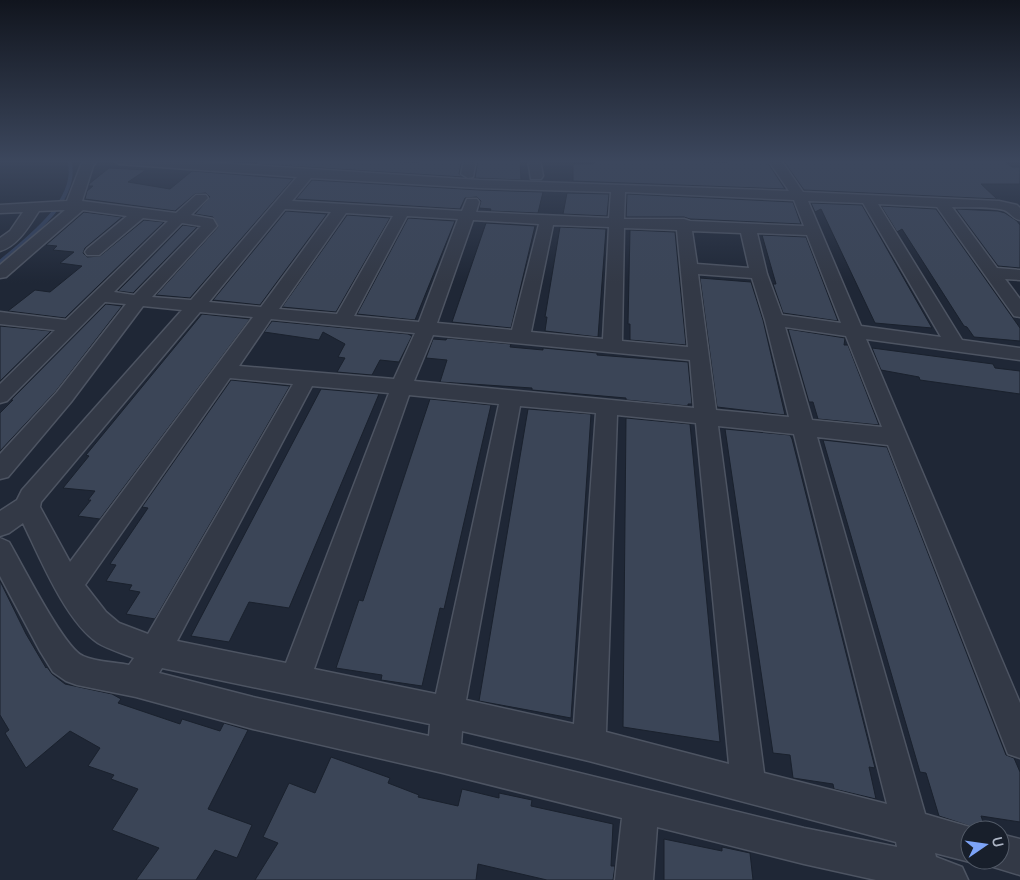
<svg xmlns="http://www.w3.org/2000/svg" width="1020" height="880" font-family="Manrope,sans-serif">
  <rect width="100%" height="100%" fill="#1f2736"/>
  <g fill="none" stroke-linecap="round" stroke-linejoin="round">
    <path stroke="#32415e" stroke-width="4" d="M0,262C27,239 81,200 69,160"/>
  </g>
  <g fill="#3b4557" stroke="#1a212d">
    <path d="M258,160L420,162L421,160H462L459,174L463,177L256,164Z"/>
    <path d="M478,160H520L521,180L475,178Z"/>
    <path d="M594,160L727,162L726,160H766L785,189L573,181V164H594Z"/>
    <path d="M783,160H1003L1012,167H1020V184H981L997,199L804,190Z"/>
    <path d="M109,168L146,170L128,182L170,189L192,171L293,179L190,298L156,295L218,227L213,217L195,214L210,197L206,193L195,194L175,211L85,199L87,191L93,186H89V184Z"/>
    <path d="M312,180L479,190L543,192L538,213L490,211L491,209L479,208L481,201L477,197L465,198L460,209L296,199Z"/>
    <path d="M567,193L609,194L607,216L563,214Z"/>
    <path d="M627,194L793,202L801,224L690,219L684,217H626Z"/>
    <path d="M811,203L862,205L932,328L875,323L821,209L815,212Z"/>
    <path d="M881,206L936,209L1020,328V341L974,337L967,327L964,326L902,229L897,232Z"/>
    <path d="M956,209L998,211L1005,213L1017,221L1020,225V268L998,266Z"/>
    <path d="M286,211L327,214L260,305L213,300Z"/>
    <path d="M84,212L122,217L85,248L83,253L87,257L100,256L144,220L164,222L65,318L8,311L35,290L50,292L82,266L60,263L74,252L53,250L57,246L46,245Z"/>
    <path d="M347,215L390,218L336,312L282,307Z"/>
    <path d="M408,218L455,221L415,320L357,314Z"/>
    <path d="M486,223L535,226L511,328L452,322Z"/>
    <path d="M183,225L197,227L133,293L118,291Z"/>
    <path d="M560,227L606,229L598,337L545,331L547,317H545Z"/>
    <path d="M630,230L675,232L686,345L630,340V324H628Z"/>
    <path d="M762,235L806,237L838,321L783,313L773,284H776Z"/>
    <path d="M700,278L751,282L763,320L785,415L717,407Z"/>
    <path d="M106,304L122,306L56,391L0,451V413L13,400H11Z"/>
    <path d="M202,314L250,319L100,519L78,516L91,500H88L95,491L63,488L89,456L86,455Z"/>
    <path d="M272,321L408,334L412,336L399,362L380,360L372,375L337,372L345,358L338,357L345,344L323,332L319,340L264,332Z"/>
    <path d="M0,326L51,331L0,381Z"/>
    <path d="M788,329L845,338L844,345H848L879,425L818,419L813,402H809Z"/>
    <path d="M447,338L511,344L510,347L543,350V348L597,353V355L688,362L692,404H688V406L626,400V398L532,390V388L440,382L447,360L426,358L433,339L446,340Z"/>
    <path d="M872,348L993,364L995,368L1020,371V394L920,380L919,377L881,370Z"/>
    <path d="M231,380L290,386L155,619L126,614L140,592L129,590L132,585L106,581L116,565L110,564L148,508L142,507Z"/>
    <path d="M321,389L379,394L289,608L249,602L229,642L191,636Z"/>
    <path d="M430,399L491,405L444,609L440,608L422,686L381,680L382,675L336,668L359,600L363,601Z"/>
    <path d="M528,409L591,414L571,718L479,701Z"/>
    <path d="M626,418L690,424L720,742L623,727Z"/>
    <path d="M725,429L790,435L792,439L875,768L869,767L876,799L834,789L833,784L793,778L790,755L773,753Z"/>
    <path d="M823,440L887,447L1006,755L1014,758L1020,772V822L981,816L986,830H982L939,816L926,773L920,772Z"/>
    <path d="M0,581L26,634L46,668L47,667L52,674L65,684L112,694L121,699L118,703L180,724L182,719L220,731L224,723L248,730L208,809L252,825L237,858L215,850L196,880H136L159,848L112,830L138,789L111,779L114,775L88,766L100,748L70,731L26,768L5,733L9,730L0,715Z"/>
    <path d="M331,757L390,778L388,783L419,795L418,797L458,806L462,789L499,798V793L532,800L531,806L613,824L611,866H615L613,880H547L478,864L476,880H255L278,843L263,837L289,783L315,793Z"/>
    <path d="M664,839L722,851V847L750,853L753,880H664Z"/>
  </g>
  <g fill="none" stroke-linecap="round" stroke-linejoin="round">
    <defs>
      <g id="street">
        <path d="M85,160H98L93,166L82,201L176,213L196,195H206L208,198L191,215L213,219L217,226L152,297L191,300L297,177L119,164L113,160H173L479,180L789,191L768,160H781L803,192L999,201L1017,205L1020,208V220C1013,219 1010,212 1004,210C988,206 968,208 952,207L997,268L1020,270V280L1005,279L1020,299V317L1014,316L937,207L878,204L962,340L1020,348V360L866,339L1020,703V758L1008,754L888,445L817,437L925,814L980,830H970V860H975L970,862L935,853L936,857L962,867L968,880H876L804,864L657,827L653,880H615L622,818L443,773L253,729L136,697L77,685L66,681L53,672L40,651L0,576V538L9,542C22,564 64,648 83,656C96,662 115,662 129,665L134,658C122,653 108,649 98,643C66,622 40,558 23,523L9,533L0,536V511L17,500L22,490L182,310L143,306L71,402L8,477L0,479V454L57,392L126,304L105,302L7,401L0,403V384L55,330L0,324V312L66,320L168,221L143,218L99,255H87L85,252L87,249L127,216L83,210L6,277L0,278V265L65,210L39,211C29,226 18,246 0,251V238L10,231L23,212L0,213V205L67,201L81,165ZM311,178L479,188L611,192L609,218L476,212L479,202L477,199H467L462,211L292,201ZM625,192L794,200L804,226L690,221L684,219H624ZM808,201L863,203L941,337L861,326ZM285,209L331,212L261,307L209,302ZM346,213L393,216L337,314L279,309ZM407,216L458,219L419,322L354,316ZM473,220L539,224L512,330L437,323ZM182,223L201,226L134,295L114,292ZM553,225L609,227L603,339L531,332ZM624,228L677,230L688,347L622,341ZM692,231L741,233L749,268L697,264ZM757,233L807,235L841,323L782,315L767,274ZM698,274L752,278L765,320L789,417L716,410ZM200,312L253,317L70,562L40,507L41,502ZM271,319L415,333L394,379L239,366ZM785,327L846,336L882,427L812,420ZM433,335L690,360L694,408L414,381ZM230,378L293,384L148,634L119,623L106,612L85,585ZM312,386L389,393L286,663L177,641ZM409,395L499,404L436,694L314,669ZM520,406L596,413L574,724L466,700ZM617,415L696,423L729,764L606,732ZM718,426L794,434L887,804L764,773ZM162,668L430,724L429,736L253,697L159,673ZM462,731L589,761L896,842L897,847L804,828L461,744Z"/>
        <path d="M464,160H476L473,177L468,178L461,174Z"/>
        <path d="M528,160H540L543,176L541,179H531Z"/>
        <path d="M1000,834L1020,839V875L987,865L985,860H1000Z"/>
      </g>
    </defs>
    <use href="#street" stroke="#4d5462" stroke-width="3"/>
    <use href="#street" fill="#333946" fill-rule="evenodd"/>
  </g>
  <linearGradient id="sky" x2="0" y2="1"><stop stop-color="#11151e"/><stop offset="0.57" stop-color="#3c475d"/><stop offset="1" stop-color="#3c475d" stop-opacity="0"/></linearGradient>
  <rect width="1020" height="283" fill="url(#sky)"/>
  <g transform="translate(985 845) rotate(77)"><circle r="24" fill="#181f2b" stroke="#535b68"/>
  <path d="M0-4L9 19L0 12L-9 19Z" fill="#7da4f8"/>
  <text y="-8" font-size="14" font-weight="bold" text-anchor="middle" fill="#acb4c4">U</text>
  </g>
</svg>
